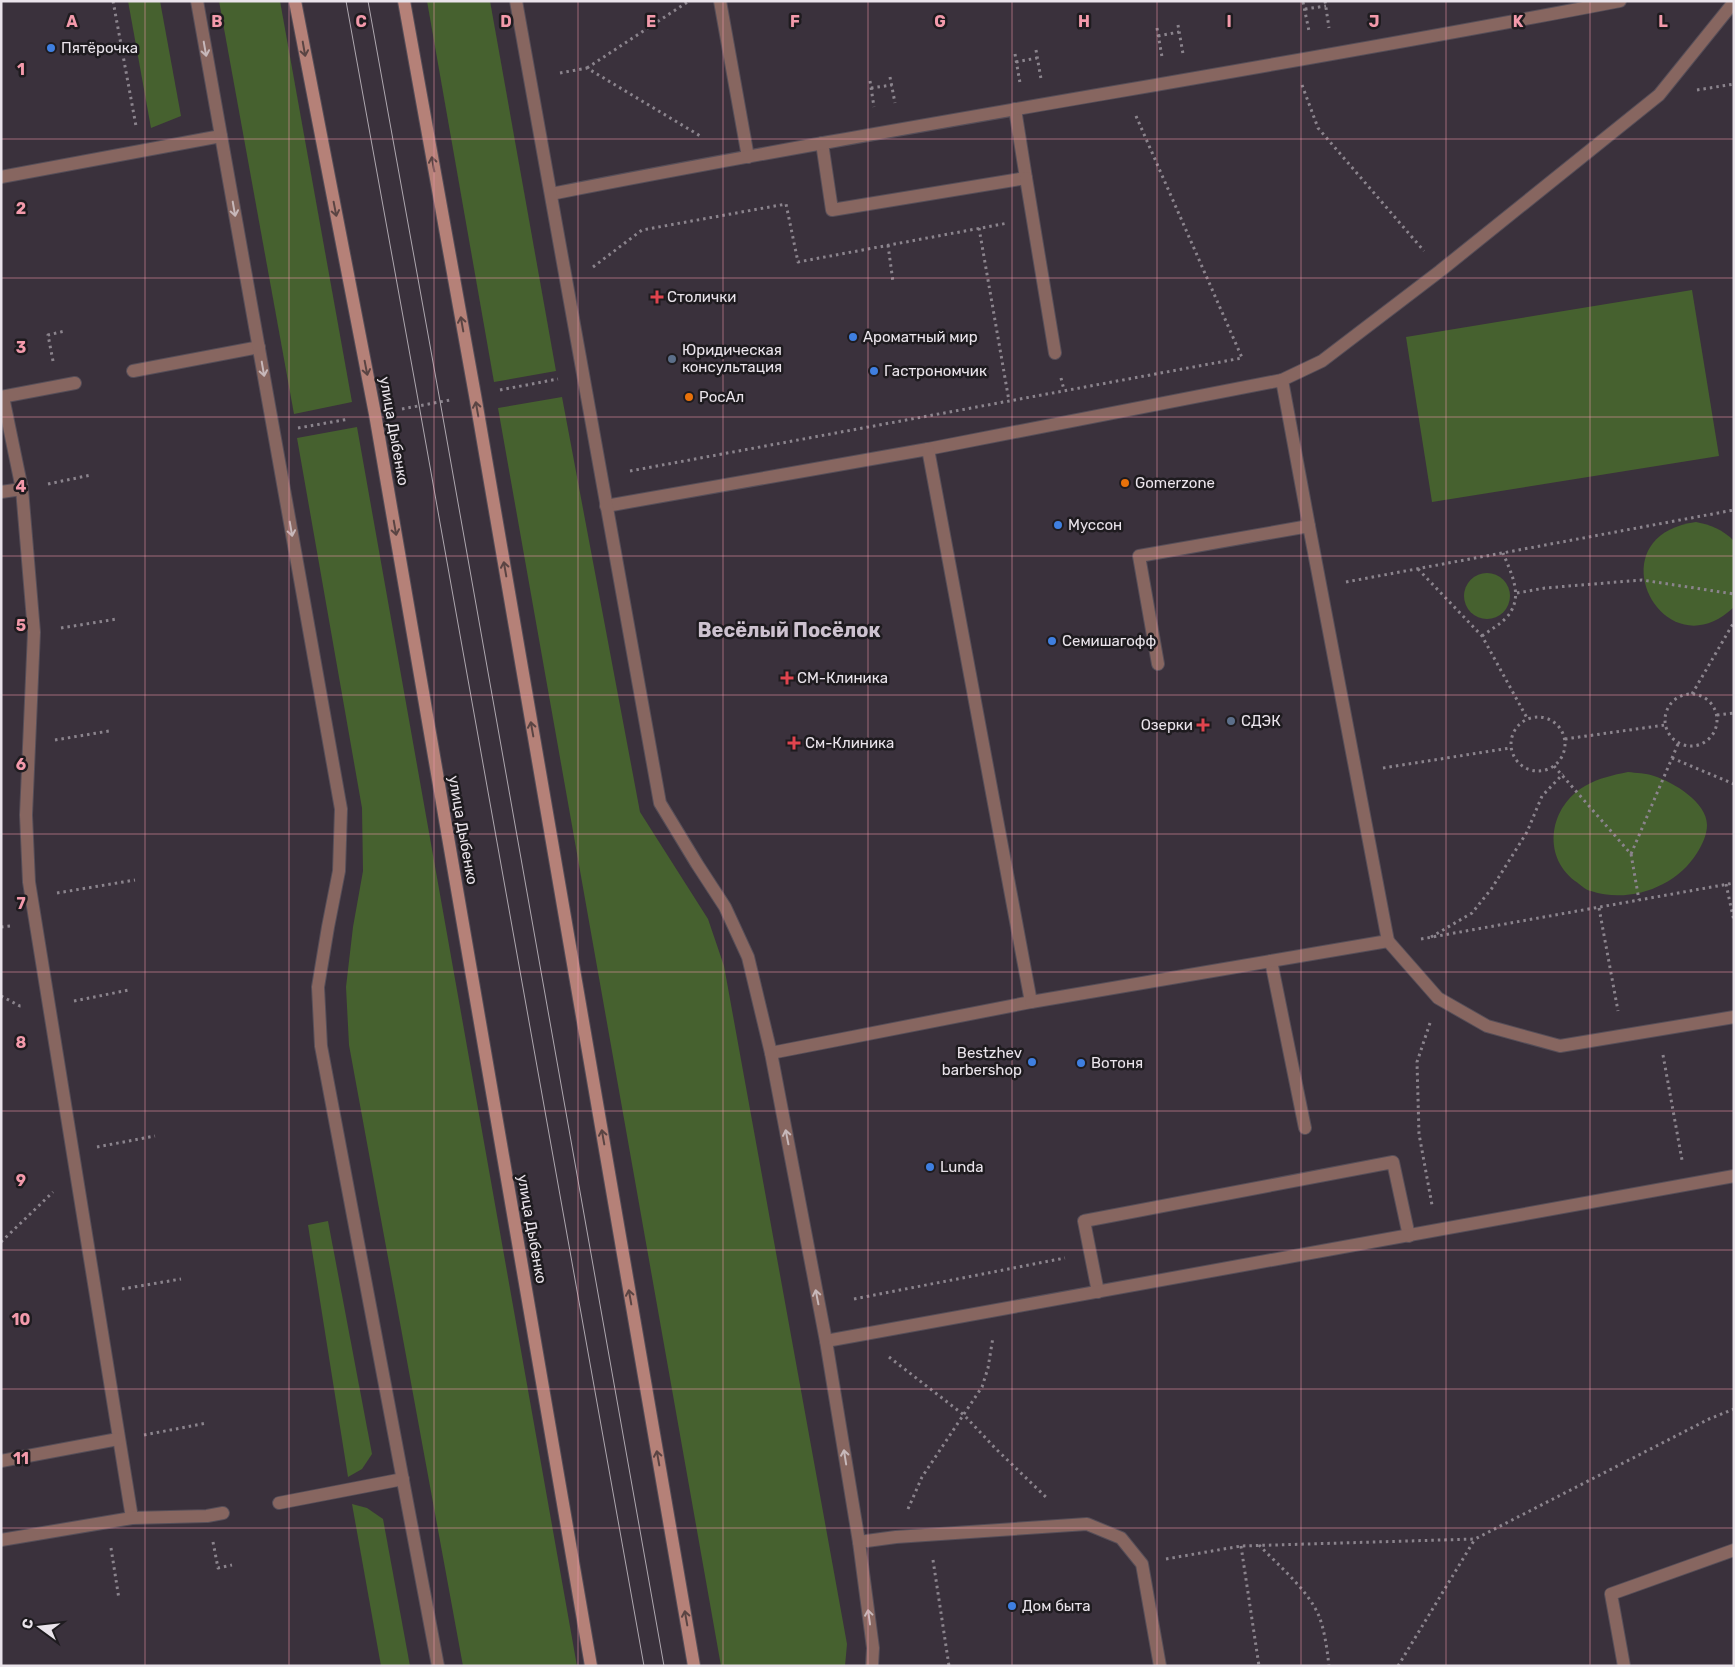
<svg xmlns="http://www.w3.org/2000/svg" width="1735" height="1667" font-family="Rubik,sans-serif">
  <rect width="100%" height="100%" fill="#3a313c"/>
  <g fill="#46612f">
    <path d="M128,1H160L181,116L151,128Z"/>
    <path d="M219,1H280L352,402L294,414Z"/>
    <path d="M427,1H490L556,371L494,382Z"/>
    <path d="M1692,290L1719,456L1432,502L1406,337Z"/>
    <path d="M562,397L640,812L708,919L724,966L847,1644L845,1666H721L498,408Z"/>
    <path d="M357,427L577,1666H463L349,1045L346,987L353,927L363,871L362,808L297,438Z"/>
    <path d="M1696,522C1711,525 1722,529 1734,541V607C1663,675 1592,536 1696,522Z"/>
    <circle cx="1487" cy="596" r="23"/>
    <path d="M1628,772C1636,773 1646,773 1654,776C1673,782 1707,802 1707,825C1707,835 1702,845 1697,853C1676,887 1629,904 1591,891C1585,890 1580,884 1575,881C1541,855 1550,806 1585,786C1599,778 1613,775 1628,772Z"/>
    <path d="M328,1221L372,1454L362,1469L348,1477L308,1225Z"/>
    <path d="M352,1504L367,1508L383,1519L410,1666H381Z"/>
  </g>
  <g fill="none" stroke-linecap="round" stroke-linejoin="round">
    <defs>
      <g id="lane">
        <path d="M720,1L748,157"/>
        <path d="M822,143L832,210L1026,178L1015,109"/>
        <path d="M1,177L221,136"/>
        <path d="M1026,178L1055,353"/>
        <path d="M551,194C906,124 1264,70 1620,1"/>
        <path d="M133,371L259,347"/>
        <path d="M1282,380L1322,361L1440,271L1659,95L1734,2"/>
        <path d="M1,397L75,383"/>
        <path d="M3,397L22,489L34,632L26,815L29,882L132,1518"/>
        <path d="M928,449L1282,380L1309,526"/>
        <path d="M1,492L22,489"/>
        <path d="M606,506L928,449L1031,1002L771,1053"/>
        <path d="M1388,941L1438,998L1487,1026L1560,1046L1734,1017"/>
        <path d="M1271,961L1305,1128"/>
        <path d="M1031,1002L1388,941L1309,526L1139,556L1158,664"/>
        <path d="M1098,1292L1084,1221L1393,1162L1409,1236"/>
        <path d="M826,1341L1734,1176"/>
        <path d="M1,1461L118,1439"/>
        <path d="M279,1503L403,1479"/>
        <path d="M1,1540L132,1518L207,1516L223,1513"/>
        <path d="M859,1542L896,1537L1087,1524L1121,1538L1142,1564L1160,1666"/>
        <path d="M1624,1666L1611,1594L1734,1550"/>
      </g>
      <g id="street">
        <path d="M197,1L341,809L339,871L328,927L318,987L321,1046L438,1666"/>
        <path d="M516,1L660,803L697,864L725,907L748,957L771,1053L826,1341L859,1542L873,1648L872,1666"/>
      </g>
      <g id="secondary">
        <path d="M295,1L375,414L591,1666"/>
        <path d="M404,1L475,395L694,1666"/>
      </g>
    </defs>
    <use href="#lane" stroke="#564e58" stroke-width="14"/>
    <use href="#street" stroke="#564e58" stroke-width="14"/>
    <use href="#secondary" stroke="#564e58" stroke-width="14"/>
    <g stroke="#8b848d" stroke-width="3" stroke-dasharray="2.5 4" stroke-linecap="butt">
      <path d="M113,1L136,126"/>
      <path d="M1325,1L1329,28"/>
      <path d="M1303,2L1309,31"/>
      <path d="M1305,9L1326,6"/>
      <path d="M1178,25L1183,54"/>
      <path d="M1157,28L1162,57"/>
      <path d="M1158,36L1179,32"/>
      <path d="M1036,50L1041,79"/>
      <path d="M1015,54L1020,83"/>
      <path d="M1016,62L1037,58"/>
      <path d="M587,68L689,1"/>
      <path d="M560,73L587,68L702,137"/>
      <path d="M890,77L895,103"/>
      <path d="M870,81L874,107"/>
      <path d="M1302,85L1318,128L1424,251"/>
      <path d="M871,88L892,85"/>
      <path d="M1697,90L1734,84"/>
      <path d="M1136,116L1243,360"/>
      <path d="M979,228L1009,401"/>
      <path d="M888,245L893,282"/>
      <path d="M593,267L642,230L786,204L798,262L1008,223"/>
      <path d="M53,361L48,335L65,331"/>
      <path d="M1061,378L1064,390"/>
      <path d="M500,390L558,379"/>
      <path d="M402,409L450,400"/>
      <path d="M298,428L349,419"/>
      <path d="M630,471L1242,358"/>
      <path d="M48,484L91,475"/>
      <path d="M1418,569L1482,636L1527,718"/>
      <path d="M1346,582L1734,510"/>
      <path d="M1517,593L1545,588L1642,580L1734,594"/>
      <path d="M61,628L117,619"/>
      <path d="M1482,636C1490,630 1499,625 1505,619C1525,599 1512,575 1503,553"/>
      <circle cx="1691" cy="720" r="26"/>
      <path d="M1692,694L1734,622"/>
      <path d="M1717,715L1734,713"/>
      <circle cx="1538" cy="744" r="27"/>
      <path d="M1565,739L1665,725"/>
      <path d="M55,740L109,731"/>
      <path d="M1672,758L1734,784"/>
      <path d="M1554,766L1631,854L1639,900"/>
      <path d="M1383,768L1510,748"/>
      <path d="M1631,854L1678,744"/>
      <path d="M1726,884L1734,921"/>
      <path d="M57,893L135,880"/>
      <path d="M1599,908L1618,1011"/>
      <path d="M1,927L11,926"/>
      <path d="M1431,937L1472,913L1492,888L1527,832L1542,796L1563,774"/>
      <path d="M1421,939L1734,883"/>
      <path d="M1,996L20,1006H23"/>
      <path d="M74,1001L129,990"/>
      <path d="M1430,1023L1417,1062L1419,1134L1432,1205"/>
      <path d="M1663,1055L1682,1160"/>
      <path d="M97,1147L155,1136"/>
      <path d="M1,1242L53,1192"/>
      <path d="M122,1289L181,1279"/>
      <path d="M854,1299L1065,1258"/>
      <path d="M889,1357L964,1415L996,1449L1048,1499"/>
      <path d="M144,1435L207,1423"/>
      <path d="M908,1509L922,1477L982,1387L988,1368L993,1337"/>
      <path d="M213,1542L218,1568L232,1565"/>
      <path d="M1259,1545C1279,1566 1308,1590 1319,1616C1325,1632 1327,1649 1329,1666"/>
      <path d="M1241,1546L1259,1666"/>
      <path d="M111,1548L119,1599"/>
      <path d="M1166,1559L1241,1546L1475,1539L1709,1419L1734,1409"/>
      <path d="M933,1560L949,1666"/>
      <path d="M1398,1666L1475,1539"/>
    </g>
    <use href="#lane" stroke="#876660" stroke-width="12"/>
    <use href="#street" stroke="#876660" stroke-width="12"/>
    <use href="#secondary" stroke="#b58178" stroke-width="12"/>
    <g stroke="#aea7af" stroke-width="1">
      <path d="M346,1L419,405L644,1666"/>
      <path d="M368,1L440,401L664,1666"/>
    </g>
  </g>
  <defs><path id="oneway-shaft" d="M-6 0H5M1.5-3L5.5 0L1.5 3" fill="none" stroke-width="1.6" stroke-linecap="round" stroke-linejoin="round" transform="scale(1.25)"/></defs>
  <g stroke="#c7b8ba">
    <use href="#oneway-shaft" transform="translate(205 49) rotate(80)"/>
    <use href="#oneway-shaft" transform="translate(234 209) rotate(80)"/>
    <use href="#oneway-shaft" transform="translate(263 369) rotate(80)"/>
    <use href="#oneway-shaft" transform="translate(291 529) rotate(80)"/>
    <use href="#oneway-shaft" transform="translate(787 1137) rotate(-101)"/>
    <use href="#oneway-shaft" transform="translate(817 1297) rotate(-101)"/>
    <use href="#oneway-shaft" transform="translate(845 1457) rotate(-99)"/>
    <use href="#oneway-shaft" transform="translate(869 1617) rotate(-98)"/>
  </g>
  <g stroke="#5a4443">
    <use href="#oneway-shaft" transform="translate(304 49) rotate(80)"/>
    <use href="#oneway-shaft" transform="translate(433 164) rotate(-100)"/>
    <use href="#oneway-shaft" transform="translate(335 209) rotate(79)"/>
    <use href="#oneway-shaft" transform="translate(462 324) rotate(-100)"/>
    <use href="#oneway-shaft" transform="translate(366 368) rotate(79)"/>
    <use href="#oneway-shaft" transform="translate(477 409) rotate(-100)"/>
    <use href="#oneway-shaft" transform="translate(395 528) rotate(80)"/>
    <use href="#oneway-shaft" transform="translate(505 569) rotate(-100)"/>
    <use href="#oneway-shaft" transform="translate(532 729) rotate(-100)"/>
    <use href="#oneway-shaft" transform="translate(603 1137) rotate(-100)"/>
    <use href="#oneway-shaft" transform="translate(630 1297) rotate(-100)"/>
    <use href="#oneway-shaft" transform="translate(658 1458) rotate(-100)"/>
    <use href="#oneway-shaft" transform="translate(686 1618) rotate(-100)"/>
  </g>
  <path fill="none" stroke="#f39aab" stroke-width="1" stroke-opacity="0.55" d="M145,1V1666M289,1V1666M434,1V1666M578,1V1666M723,1V1666M868,1V1666M1012,1V1666M1157,1V1666M1301,1V1666M1446,1V1666M1590,1V1666M1,139H1734M1,278H1734M1,417H1734M1,556H1734M1,695H1734M1,834H1734M1,972H1734M1,1111H1734M1,1250H1734M1,1389H1734M1,1528H1734"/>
  <g fill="#3f7fe0" stroke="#1e1b1f" stroke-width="2">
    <circle cx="51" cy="48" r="5"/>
    <circle cx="853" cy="337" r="5"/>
    <circle cx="874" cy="371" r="5"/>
    <circle cx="1058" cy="525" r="5"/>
    <circle cx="1052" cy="641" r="5"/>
    <circle cx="1032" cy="1062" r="5"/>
    <circle cx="1081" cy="1063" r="5"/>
    <circle cx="930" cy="1167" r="5"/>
    <circle cx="1012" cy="1606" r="5"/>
  </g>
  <g fill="#e0444e" stroke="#1e1b1f" stroke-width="2">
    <path d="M654.5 289.5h5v5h5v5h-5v5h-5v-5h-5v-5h5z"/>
    <path d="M784.5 670.5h5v5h5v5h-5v5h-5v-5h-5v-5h5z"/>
    <path d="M1200.5 717.5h5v5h5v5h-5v5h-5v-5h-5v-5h5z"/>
    <path d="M791.5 735.5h5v5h5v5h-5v5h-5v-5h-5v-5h5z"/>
  </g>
  <g fill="#5c6f8a" stroke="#1e1b1f" stroke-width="2">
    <circle cx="672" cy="359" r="5"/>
    <circle cx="1231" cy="721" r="5"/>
  </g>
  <g fill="#e8710a" stroke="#1e1b1f" stroke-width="2">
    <circle cx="689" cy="397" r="5"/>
    <circle cx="1125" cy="483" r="5"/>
  </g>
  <g text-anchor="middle" stroke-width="5" stroke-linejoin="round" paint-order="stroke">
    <g font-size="15" fill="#eae4eb" stroke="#1e1b1f" text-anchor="start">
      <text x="61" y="53">Пятёрочка</text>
      <text x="667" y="302">Столички</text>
      <text x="863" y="342">Ароматный мир</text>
      <text x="682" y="355">Юридическая<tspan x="682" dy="17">консультация</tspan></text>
      <text x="884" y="376">Гастрономчик</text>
      <text x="699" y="402">РосАл</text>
      <text x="1135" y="488">Gomerzone</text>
      <text x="1068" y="530">Муссон</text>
      <text x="1062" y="646">Семишагофф</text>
      <text x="797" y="683">СМ-Клиника</text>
      <text x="1241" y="726">СДЭК</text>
      <text x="1193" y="730" text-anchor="end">Озерки</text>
      <text x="805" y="748">См-Клиника</text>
      <text x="1022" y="1058" text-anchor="end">Bestzhev<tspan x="1022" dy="17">barbershop</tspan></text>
      <text x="1091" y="1068">Вотоня</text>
      <text x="940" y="1172">Lunda</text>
      <text x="1022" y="1611">Дом быта</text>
    </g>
    <g font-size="15" fill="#eae4eb" stroke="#1e1b1f">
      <text transform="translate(394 431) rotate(80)" y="5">улица Дыбенко</text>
      <text transform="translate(463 830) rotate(80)" y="5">улица Дыбенко</text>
      <text transform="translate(532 1229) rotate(80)" y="5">улица Дыбенко</text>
    </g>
    <g font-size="20" font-weight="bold" fill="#cdc2cf" stroke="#1e1b1f">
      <text x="789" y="637">Весёлый Посёлок</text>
    </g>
  </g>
  <g font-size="16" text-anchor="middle" font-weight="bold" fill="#f39aab" stroke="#1e1b1f" stroke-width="5" stroke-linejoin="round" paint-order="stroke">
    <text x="72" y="27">A</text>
    <text x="217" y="27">B</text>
    <text x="361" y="27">C</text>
    <text x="506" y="27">D</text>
    <text x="651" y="27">E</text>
    <text x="795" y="27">F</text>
    <text x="940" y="27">G</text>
    <text x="1084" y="27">H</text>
    <text x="1229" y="27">I</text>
    <text x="1374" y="27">J</text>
    <text x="1518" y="27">K</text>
    <text x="1663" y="27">L</text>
    <text x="21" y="75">1</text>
    <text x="21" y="214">2</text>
    <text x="21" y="353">3</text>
    <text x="21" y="492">4</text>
    <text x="21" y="631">5</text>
    <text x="21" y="770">6</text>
    <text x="21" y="909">7</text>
    <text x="21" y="1048">8</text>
    <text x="21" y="1186">9</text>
    <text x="21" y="1325">10</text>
    <text x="21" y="1464">11</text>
  </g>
  <rect width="1735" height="1667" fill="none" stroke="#eae4eb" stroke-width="5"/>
  <g transform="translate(40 1627) rotate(285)" stroke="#1e1b1f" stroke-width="4" paint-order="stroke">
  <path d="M0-4L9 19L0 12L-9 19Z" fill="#eae4eb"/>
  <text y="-8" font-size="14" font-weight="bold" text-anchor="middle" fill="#eae4eb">С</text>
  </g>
</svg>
